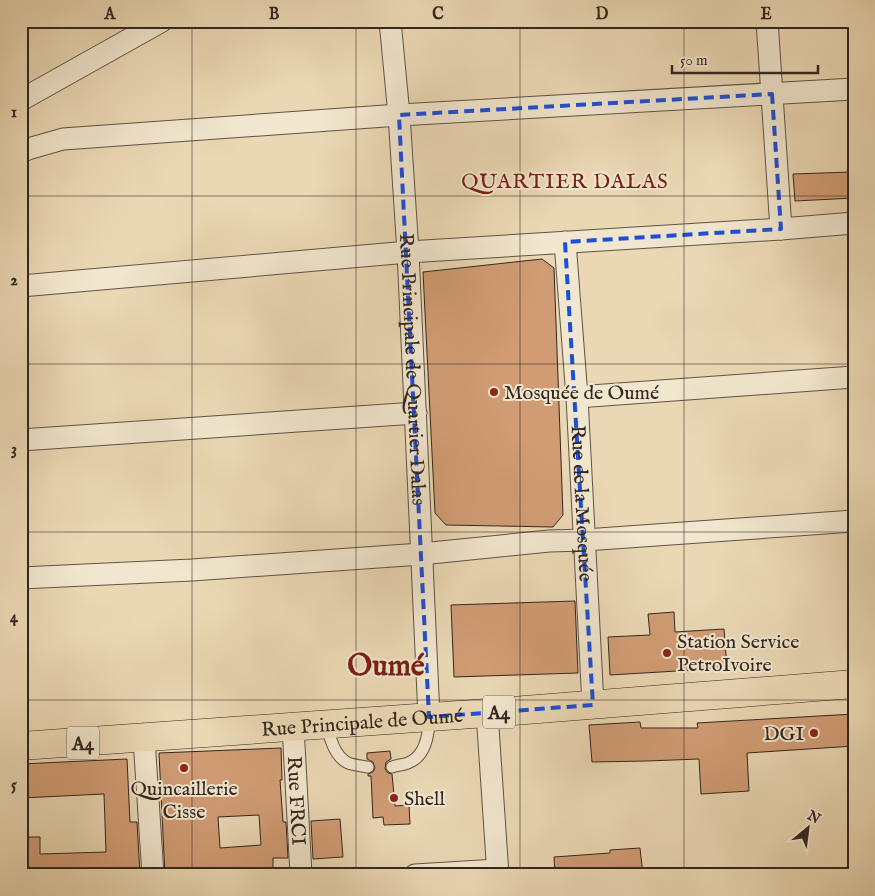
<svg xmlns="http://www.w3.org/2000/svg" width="875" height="896" font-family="'IM FELL English',serif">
  <rect width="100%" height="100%" fill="#ead8b4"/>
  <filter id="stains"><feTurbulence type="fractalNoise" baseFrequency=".004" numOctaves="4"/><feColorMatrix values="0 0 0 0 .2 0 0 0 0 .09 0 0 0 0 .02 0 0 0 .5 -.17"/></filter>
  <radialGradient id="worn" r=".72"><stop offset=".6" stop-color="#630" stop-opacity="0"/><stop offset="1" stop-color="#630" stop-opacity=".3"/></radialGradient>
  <g fill="#d19c74" stroke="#322620" fill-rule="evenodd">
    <path d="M852,172L854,198L795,201L793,174Z"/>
    <path d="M542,259L554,268L563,515L553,527L446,525L435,513L423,272Z"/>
    <path d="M575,601L578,673L454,677L451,605Z"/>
    <path d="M674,612L675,632L724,629L727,668L610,675L608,637L650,635L648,614Z"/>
    <path d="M854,714V746L747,753L749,791L701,794L699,759L647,761L592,762L589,725L640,722L641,728H698L697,723Z"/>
    <path d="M281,748L282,780H280L283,822H286L288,858H273V872L258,873V875H165L159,753ZM259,815L261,845L220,848L218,817Z"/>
    <path d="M390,751L391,759L386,762L385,769L388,773L392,774L395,806L409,805L410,824L384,825L383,817L373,818L371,776H368V774L373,772L375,768L373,762L367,759V753Z"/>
    <path d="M127,759L130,822H137L140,875H21V837H40V854L106,852L104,794L21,798V764Z"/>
    <path d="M340,819L343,857L313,859L311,821Z"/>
    <path d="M640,848L643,875H555L554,857L610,853V850Z"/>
  </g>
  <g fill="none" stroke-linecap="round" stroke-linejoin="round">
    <defs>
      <g id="lane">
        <path d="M327,724C329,737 335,757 348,763C353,765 362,766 368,767"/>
        <path d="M392,767C397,765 403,765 408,763C426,756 429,734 429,717"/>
      </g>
      <g id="street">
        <path id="s1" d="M390,21L399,115L408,252L429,717"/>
        <path d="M767,21L781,229"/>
        <path d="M21,100L162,21"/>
        <path d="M21,152L28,149L63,139L399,115L854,89"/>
        <path id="s2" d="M565,242L577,397L593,705"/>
        <path d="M21,286L408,252L781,229L854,223"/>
        <path d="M577,397L854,377"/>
        <path d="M21,440L416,413"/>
        <path d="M21,578L192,570L421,554L549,541L585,540L854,521"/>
        <path d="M487,713L498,875"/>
        <path id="s3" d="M293,726L301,875"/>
        <path d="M144,739L153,875"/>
        <path d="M415,875L497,870"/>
      </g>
      <g id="primary">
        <path id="s4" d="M21,746L487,713L854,684"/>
      </g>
    </defs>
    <use href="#lane" stroke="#605245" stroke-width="13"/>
    <use href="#street" stroke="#605245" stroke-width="23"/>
    <use href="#primary" stroke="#322620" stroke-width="29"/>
    <use href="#lane" stroke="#f1e6ce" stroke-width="11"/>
    <use href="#street" stroke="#f1e6ce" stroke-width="21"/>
    <use href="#primary" stroke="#ead8b4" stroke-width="28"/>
  </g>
  <path fill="none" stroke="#1d4ed8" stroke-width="4" stroke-dasharray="10 6" stroke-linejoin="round" d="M772,94L781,229L565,242L593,705L429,717L399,115Z"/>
  <path fill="none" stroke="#322620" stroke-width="1" stroke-opacity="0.55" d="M192,21V875M356,21V875M520,21V875M684,21V875M21,196H854M21,364H854M21,532H854M21,700H854"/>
  <g fill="#8f2418" stroke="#f1e6ce" stroke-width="2">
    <circle cx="494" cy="392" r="5"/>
    <circle cx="667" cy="653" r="5"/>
    <circle cx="814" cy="733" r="5"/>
    <circle cx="184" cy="768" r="5"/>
    <circle cx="394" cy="798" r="5"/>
  </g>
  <g text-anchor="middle" stroke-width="4" stroke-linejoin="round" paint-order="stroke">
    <g fill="#f1e6ce" stroke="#6b6054" stroke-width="1">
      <rect x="483" y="695.5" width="32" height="33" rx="4"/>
      <rect x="67" y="726.5" width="32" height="33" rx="4"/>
    </g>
    <g font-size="19" font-weight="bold" fill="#322620">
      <text x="499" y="719">A4</text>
      <text x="83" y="750">A4</text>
    </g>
    <g font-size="20" fill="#322620" stroke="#f1e6ce">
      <text dy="7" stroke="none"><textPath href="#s1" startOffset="349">Rue Principale de Quartier Dalas</textPath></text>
      <text dy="7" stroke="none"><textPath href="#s2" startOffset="262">Rue de la Mosquée</textPath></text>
      <text dy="7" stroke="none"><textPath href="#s4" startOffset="342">Rue Principale de Oumé</textPath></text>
      <text dy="7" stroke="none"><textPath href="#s3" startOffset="75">Rue FRCI</textPath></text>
    </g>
    <g font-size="20" fill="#322620" stroke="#f1e6ce" text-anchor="start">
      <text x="504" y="399">Mosquée de Oumé</text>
      <text x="677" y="648">Station Service<tspan x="677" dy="23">PetroIvoire</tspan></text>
      <text x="804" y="740" text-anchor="end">DGI</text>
      <text x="184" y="795" text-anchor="middle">Quincaillerie<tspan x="184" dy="23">Cisse</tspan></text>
      <text x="404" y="805">Shell</text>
    </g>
    <g font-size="21" letter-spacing="1" fill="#7a1f14" stroke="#f1e6ce">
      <text x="565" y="188">QUARTIER DALAS</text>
    </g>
    <g font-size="30" font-weight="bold" fill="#7a1f14" stroke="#f1e6ce">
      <text x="386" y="675">Oumé</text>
    </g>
  </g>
  <rect width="875" height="896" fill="none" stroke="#ead8b4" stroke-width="55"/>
  <g transform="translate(808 828) rotate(29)" stroke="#f1e6ce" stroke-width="4" paint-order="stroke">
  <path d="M0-4L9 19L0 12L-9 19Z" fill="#322620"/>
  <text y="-8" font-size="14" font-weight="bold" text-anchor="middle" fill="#322620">N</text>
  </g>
  <path d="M672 65v8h146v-8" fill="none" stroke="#322620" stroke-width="2.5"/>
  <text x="680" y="65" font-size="15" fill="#322620" stroke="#f1e6ce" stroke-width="4" paint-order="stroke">50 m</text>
  <rect x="28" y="28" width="820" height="840" fill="none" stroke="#322620" stroke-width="2"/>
  <g font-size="16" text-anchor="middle" font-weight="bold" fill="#322620">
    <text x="110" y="19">A</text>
    <text x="274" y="19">B</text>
    <text x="438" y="19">C</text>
    <text x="602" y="19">D</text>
    <text x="766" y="19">E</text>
    <text x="14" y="117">1</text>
    <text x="14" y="285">2</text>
    <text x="14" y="454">3</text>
    <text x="14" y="622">4</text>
    <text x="14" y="790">5</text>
  </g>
  <rect width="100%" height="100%" filter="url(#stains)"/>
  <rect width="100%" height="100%" fill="url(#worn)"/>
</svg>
